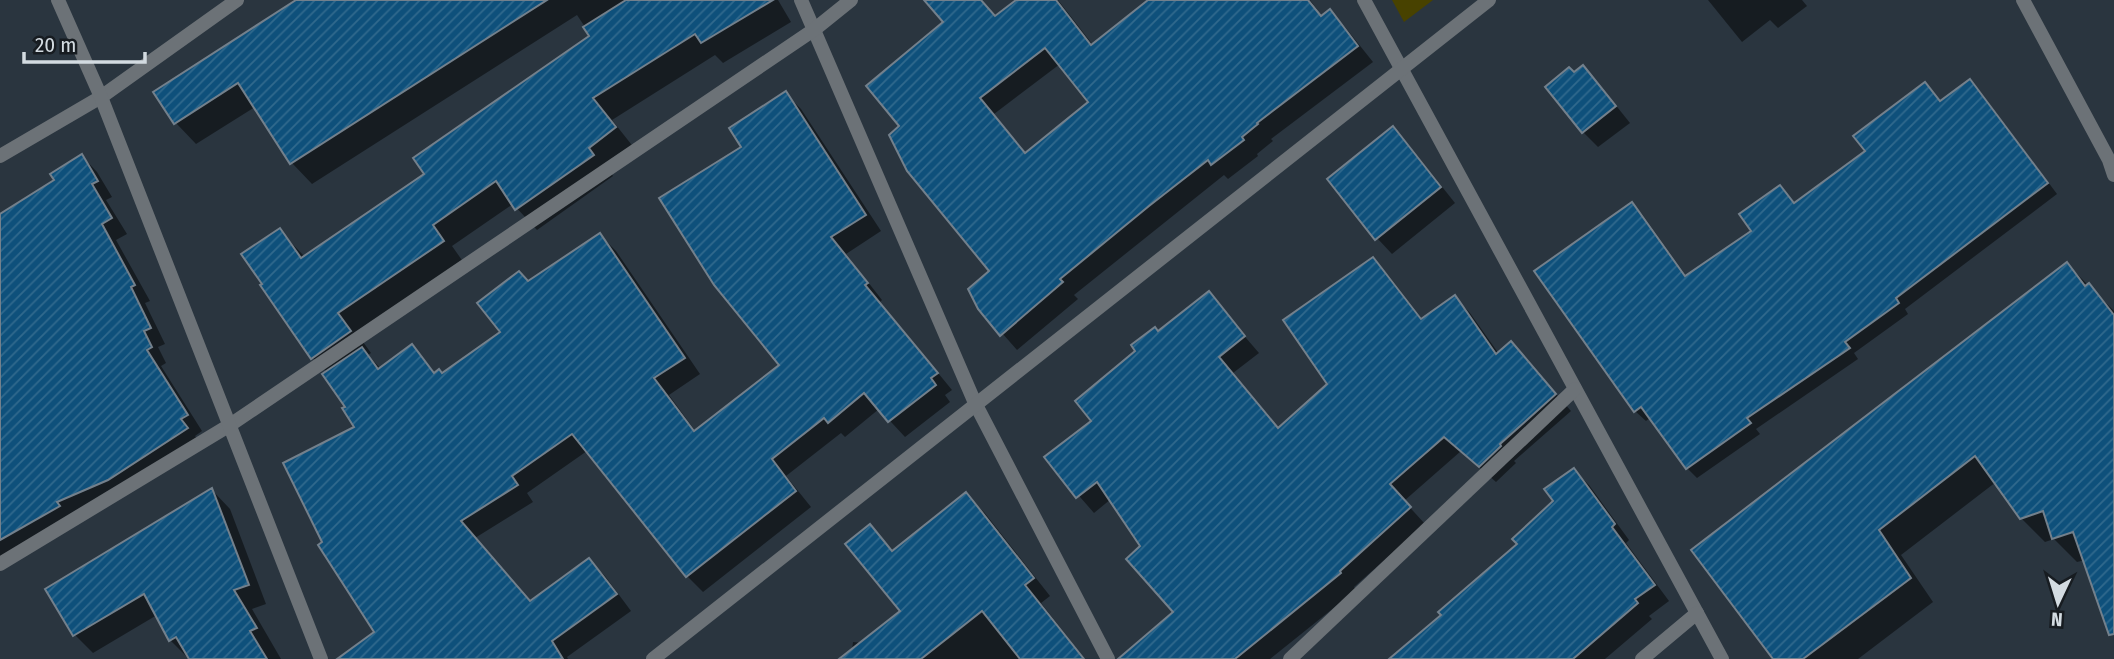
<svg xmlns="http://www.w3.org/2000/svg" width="2114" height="659" font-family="'Fira Sans Condensed',sans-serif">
  <defs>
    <pattern id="building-hatch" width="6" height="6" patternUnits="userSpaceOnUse" patternTransform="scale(1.75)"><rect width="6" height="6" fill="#0e507b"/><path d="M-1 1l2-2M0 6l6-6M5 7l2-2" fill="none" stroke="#30698d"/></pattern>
  </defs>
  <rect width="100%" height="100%" fill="#2a353f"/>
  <path fill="#484200" d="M1392,0H1433L1404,22Z"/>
  <g fill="#0007" fill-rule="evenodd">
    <path d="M300,0H778L791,22L723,63L715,55L612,120L635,149L609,169L613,176L537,230L513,204L452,246L464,263L358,335L371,353L368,355L381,369L412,346L436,374L442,375L502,333L529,283L600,235L616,251L700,374L669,395L696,432L782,366L744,147L785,93L801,109L881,231L846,254L882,300L880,302L952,390L945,395L950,402L905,437L879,409L845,437L841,433L786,476L811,507L703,592L687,576L587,451L527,493L533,502L475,538L531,602L589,560L605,576L631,611L567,657L568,659H378L376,633L324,543L357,428L328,373L312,357L265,285L280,231L305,257L426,174L591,36L577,15L312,184L292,163L255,107L196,144L176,123Z"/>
    <path d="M943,0H982L996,18L1019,0H1058L1093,45L1151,0H1310L1323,17L1330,11L1345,27L1373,62L1271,139L1273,141L1257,154L1258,156L1228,179L1224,175L1074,295L1078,299L1017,350L980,308L992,272L902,126L946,22ZM1060,64L1091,102L1027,154L994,114Z"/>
    <path d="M1708,0H1802L1807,6L1778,28L1770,20L1742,42Z"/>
    <path d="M1583,67L1598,83L1630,123L1598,147L1583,132L1574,75Z"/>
    <path d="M1969,81L1980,91L2057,194L1905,309L1908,314L1854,353L1858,359L1756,429L1760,434L1697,478L1687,468L1651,417L1646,421L1635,411L1632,204L1642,214L1687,277L1753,231L1780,187L1796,204L1868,151L1925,84L1941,102Z"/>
    <path d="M1393,129L1408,144L1455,203L1392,254L1377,238Z"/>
    <path d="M82,156L97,172L112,197L106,200L127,234L116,240L150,301L145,303L165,344L158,347L166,363L161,366L202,431L195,436L202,445L0,566V216L57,181Z"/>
    <path d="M1373,260L1389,276L1423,320L1455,297L1470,313L1499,354L1526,360L1571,411L1514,461L1516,463L1496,482L1461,451L1404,501L1425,524L1354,587L1356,590L1270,659H1137L1175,612L1143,546L1111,499L1094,513L1046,458L1094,421L1159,333L1208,294L1259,353L1233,373L1279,429L1330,384Z"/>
    <path d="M2067,264L2114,311V625L2085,560L2077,562L2054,539L2045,542L2021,518L1996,482L1901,555L1933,602L1858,659H1776Z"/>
    <path d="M1574,470L1589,485L1629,540L1626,543L1669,601L1649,616L1652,619L1605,659H1390L1444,615L1519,544L1555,501Z"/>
    <path d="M212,490L230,509L266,604L252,609L281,659H189L170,640L157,615L93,653L75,635Z"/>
    <path d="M966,495L984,512L1050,596L1041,603L1085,659H851L853,642L863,643L902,611L870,526L894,551Z"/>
  </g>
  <g fill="url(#building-hatch)" stroke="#73808c" stroke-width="2" fill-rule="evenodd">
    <path d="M296,0H547L290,164L238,83L174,124L153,92Z"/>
    <path d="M626,0H773L701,43L695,34L593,98L616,127L589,148L594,155L515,210L496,181L433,225L444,241L338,313L351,331L311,359L260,285L262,284L241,254L280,228L301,258L424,174L413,158L589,36L583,27Z"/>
    <path d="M924,0H981L995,16L1016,0H1056L1091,45L1148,0H1308L1321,16L1330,9L1358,46L1257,123L1258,124L1242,137L1244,140L1211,165L1208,160L1149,206L1060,279L1063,282L1000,336L978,309L968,289L989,271L907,171L889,135L899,126L866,86L943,22ZM1045,48L1088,102L1025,153L980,98Z"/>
    <path d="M1583,65L1616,106L1582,133L1545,87L1569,67L1574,72Z"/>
    <path d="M1970,79L2048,183L1896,298L1899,303L1845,342L1850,348L1747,418L1751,423L1686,469L1641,407L1634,412L1534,271L1632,202L1685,276L1751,231L1739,214L1780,185L1794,203L1865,151L1853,136L1925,82L1940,101Z"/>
    <path d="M786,91L866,215L831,237L868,283L865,285L938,373L931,378L936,385L888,422L864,393L828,423L824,418L772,459L796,491L686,577L572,434L512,476L518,485L461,521L530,601L589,558L617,594L552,641L563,659H337L374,632L318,545L322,542L283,463L354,427L342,408L345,407L322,374L362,347L378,369L412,344L434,373L439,369L442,373L500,332L477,303L519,271L528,281L600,233L685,358L654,378L694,431L779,365L714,285L659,198L741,147L729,128Z"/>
    <path d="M1393,126L1441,187L1375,240L1327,179Z"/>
    <path d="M82,154L98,181L92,184L112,218L102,224L135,285L131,287L151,328L144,331L152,347L147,350L188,415L181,419L188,428L108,480L57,502L60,506L0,540V214L54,180L50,174Z"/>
    <path d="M1373,257L1421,319L1455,295L1496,354L1511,341L1556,394L1500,444L1501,446L1479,467L1444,437L1390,484L1411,507L1340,571L1341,573L1235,659H1118L1173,612L1126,559L1140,546L1097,482L1076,498L1044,457L1091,421L1075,401L1135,351L1131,345L1155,327L1158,331L1209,291L1245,336L1219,357L1278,428L1327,384L1283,320Z"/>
    <path d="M2067,262L2085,286L2089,283L2114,315V634L2109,635L2073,532L2052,539L2043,511L2020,519L1975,456L1879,530L1911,578L1803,659H1773L1691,550Z"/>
    <path d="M1574,468L1615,524L1612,527L1655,585L1635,599L1638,603L1573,659H1389L1441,615L1438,612L1517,544L1512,539L1553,501L1544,489Z"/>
    <path d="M212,488L249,585L234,590L257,628L250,631L267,659H189L176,637L169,641L144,594L73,636L45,589Z"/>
    <path d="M966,492L1034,578L1025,585L1084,659H1020L982,611L921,659H839L900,611L845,544L870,524L892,551Z"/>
  </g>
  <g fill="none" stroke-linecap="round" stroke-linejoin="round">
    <g stroke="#6c7277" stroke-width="14">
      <path d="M801,0L975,403L1108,659"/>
      <path d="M1364,0L1722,659"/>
      <path d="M0,156L101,97L237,0"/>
      <path d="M0,564L230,425L815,29L851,0"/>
      <path d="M1290,659L1575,389"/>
      <path d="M1642,659L1697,613"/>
    </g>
    <g stroke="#6c7277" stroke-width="14">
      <path d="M58,0L101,97L321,659"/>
      <path d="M2023,0L2109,160L2114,175"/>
      <path d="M653,659L1489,0"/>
    </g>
  </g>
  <g transform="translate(2058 603) rotate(184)" stroke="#171c21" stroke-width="5" paint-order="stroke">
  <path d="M0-5L12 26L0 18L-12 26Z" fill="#d3dbe1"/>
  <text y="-10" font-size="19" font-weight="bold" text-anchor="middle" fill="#d3dbe1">N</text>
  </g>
  <path d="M24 52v10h121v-10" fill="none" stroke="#d3dbe1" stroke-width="3.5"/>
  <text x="35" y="52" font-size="21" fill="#d3dbe1" stroke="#171c21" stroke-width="5" paint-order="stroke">20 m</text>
</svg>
